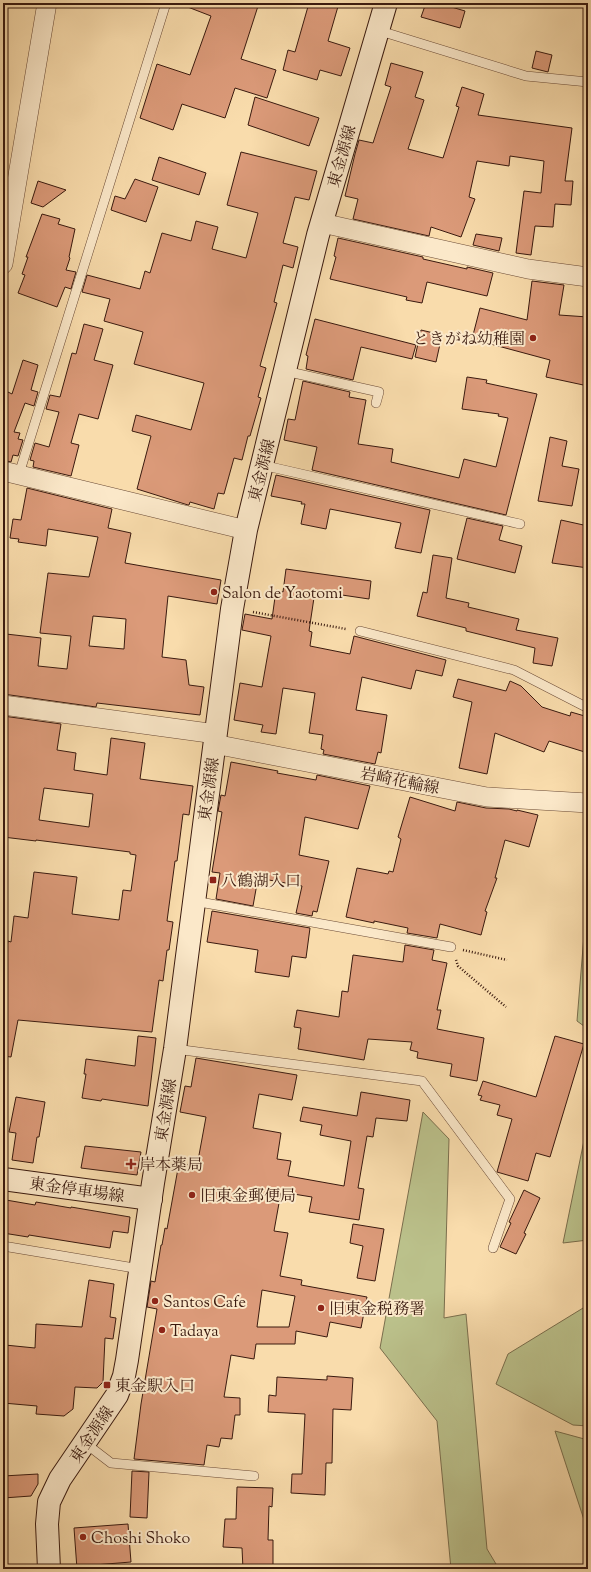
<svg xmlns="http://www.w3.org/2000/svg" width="591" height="1572" font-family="'Sorts Mill Goudy','Noto Serif JP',serif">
  <rect width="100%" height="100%" fill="#f9dcac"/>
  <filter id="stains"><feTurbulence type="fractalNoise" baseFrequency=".005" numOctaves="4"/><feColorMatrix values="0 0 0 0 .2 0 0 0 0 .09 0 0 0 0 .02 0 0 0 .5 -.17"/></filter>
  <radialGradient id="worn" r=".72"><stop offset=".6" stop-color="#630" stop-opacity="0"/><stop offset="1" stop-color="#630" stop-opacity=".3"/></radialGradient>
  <g fill="#bbc18b" stroke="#7a6e4d">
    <path d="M588,886V1029L577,1021Z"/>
    <path d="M423,1112L449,1139L444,1318L466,1314L487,1549L499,1569H451L437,1421L380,1348Z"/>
    <path d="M588,1121V1240L563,1243Z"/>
    <path d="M588,1305V1426L573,1425L496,1384L508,1354Z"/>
    <path d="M555,1431L588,1440V1532Z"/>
  </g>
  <g fill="#db9a79" stroke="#3a1a0f" fill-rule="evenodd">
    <path d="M181,3H259L241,59L276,70L267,98L235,88L225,118L182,104L173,130L140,118L157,64L190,75L211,16L180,4Z"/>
    <path d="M309,3H339L328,41L350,48L341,76L320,70L317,80L283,70L288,50L295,52Z"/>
    <path d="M426,3H438L465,11L460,28L421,17Z"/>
    <path d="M536,51L552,55L548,72L532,68Z"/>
    <path d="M391,63L423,72L415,97L424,100L408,149L443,158L459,107L456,106L462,87L484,94L478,115L572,128L565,181H573L571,205L555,204L553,227L535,226L531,255L516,253L524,191L541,193L544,161L510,156L509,166L477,161L469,197L475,199L461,237L431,227L429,236L353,219L358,199L345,196L355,154L359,140L373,143L391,87L385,85Z"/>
    <path d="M255,97L319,118L309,146L248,125Z"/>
    <path d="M241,152L317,171L309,200L295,197L283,243L298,247L293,268L283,265L274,302L277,303L260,366L266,368L258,397L261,398L250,436H248L242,460L234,458L224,494L218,493L214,509L190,502L189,505H188L137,489L151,436L132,431L136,415L191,430L204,383L134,364L143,332L104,321L110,299L82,292L87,275L140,289L145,271L150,273L162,233L191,241L196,221L218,227L212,249L246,258L258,213L227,205Z"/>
    <path d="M159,157L206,173L199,195L152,180Z"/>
    <path d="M135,179L158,187L146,222L111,210L115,196L125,199Z"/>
    <path d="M38,181L66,190L43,207L31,203Z"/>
    <path d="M42,214L60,219L58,224L75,229L69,257L70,258L66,270L76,272L71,289L65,287L57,307L18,293L25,275L22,274L28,257H26Z"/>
    <path d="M476,234L502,238L499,251L473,245Z"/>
    <path d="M338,238L423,257V259L467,269V267L493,273L487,296L427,282L422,303L406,300L407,297L330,279L336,257L334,256Z"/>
    <path d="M532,281L564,285L559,315L588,317V386L546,377L550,360L472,339L480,308L527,320Z"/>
    <path d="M315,319L416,345L412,359L361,347L353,380L306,369L308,356L306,355Z"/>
    <path d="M84,324L103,329L94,360L113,365L98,419L79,414L71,443L79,445L71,476L33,467L34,461L30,460L35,443L49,447L59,412L46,409L50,395L60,397L72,353L76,354Z"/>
    <path d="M421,330L442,335L436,362L415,357Z"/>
    <path d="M23,360L38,365L31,390L38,392L34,406L25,403L14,432L20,433L18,439L23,440L18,456L13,455L11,462L3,460V404L8,392L12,394Z"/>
    <path d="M467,377L487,380L486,383L537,394L506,515L312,470L317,447L284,440L288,419L295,420L303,381L350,392L349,397L366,400L358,444L393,449L391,462L459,478L464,459L496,467L508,418L498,416L499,414L462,409Z"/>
    <path d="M550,437L567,441L562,466L579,469L572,506L538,501Z"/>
    <path d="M276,475L430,510L421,553L395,548L401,523L330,509L326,529L301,524L305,504H301L302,502L271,496Z"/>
    <path d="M27,488L112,509L108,528L131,533L125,563L221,580L217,604L168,596L162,657L186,660L189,685L204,687L200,715L97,703L96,707L3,694V656L6,634L41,638L38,666L67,669L71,636L40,633L48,573L89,577L98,537L48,529L46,546L18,542L19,539L10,538L13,519L21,520ZM93,616L126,619L124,649L89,646Z"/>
    <path d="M467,518L503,526L499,540L522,546L515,573L457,559Z"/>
    <path d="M561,520L588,526V568L552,563Z"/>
    <path d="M433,555L452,558L446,598L469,603L468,607L519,619L516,630L558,638L552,666L533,663L535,648L466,631V628L417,616L423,592L427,593Z"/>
    <path d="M286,569L371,581L369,599L315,591L309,631L312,632L310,646L350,654L354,636L446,660L442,676L416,670L411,689L362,677L356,710L387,715L381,753L378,752L375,764L323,754L324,750L321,749L323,735L309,733L315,693L283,688L276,734L261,732L263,725L234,720L240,683L262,687L271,636L242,630L245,614L272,619L276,590L283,592Z"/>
    <path d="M458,679L506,691L510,681L521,686L542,707L570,716L571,712L588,717V753L549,741L544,752L495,733L487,774L459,768L472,702L453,697Z"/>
    <path d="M3,716L61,724L57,750L76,753L74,770L107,775L111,738L145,743L140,779L193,786L189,815L183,814L177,861H175L167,921L173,922L169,950H167L163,981L159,980L152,1032L18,1020L11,1057L3,1056V968L8,941L11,942L14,916L28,918L34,872L77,877L72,914L119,920L123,890L131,891L136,855L130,854V852L36,840V841L3,837L7,808L3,807ZM44,788L93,794L89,827L39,820Z"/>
    <path d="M231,762L278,771L277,773L316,780L317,775L370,786L358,829L305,817L299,855L329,861L317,912L313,911L312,916L296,913L302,886L258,878L253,906L216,899L220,873L212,872L222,812L218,811L221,795L225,796Z"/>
    <path d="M410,797L455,811L457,802L486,808L509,809L517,811V810L538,815L529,847L505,840L495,878H497L485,911L487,912L481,935L440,924L437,938L407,933L408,928L374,921V923L346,917L357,868L388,874L389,871L393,872L401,839L398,837Z"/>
    <path d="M212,911L310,928L306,958L292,956L289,977L255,972L258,950L207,942Z"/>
    <path d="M405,945L434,950L432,960L447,963L437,1010H441L437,1029L484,1038L477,1081L450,1076L452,1064L417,1058L418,1052L410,1050L412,1042L368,1039L364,1060L298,1049L301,1028L294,1027L297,1010L339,1017L342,991L348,992L353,955L403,962Z"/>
    <path d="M138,1036L156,1038L148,1106L102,1099L101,1101L82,1098L86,1074H84L86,1059L135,1066Z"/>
    <path d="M555,1036L584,1044L550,1157L536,1153L528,1181L497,1172L512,1119L497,1115L500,1105L480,1100L482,1096L478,1095L483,1081L536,1097Z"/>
    <path d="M196,1058L297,1075L292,1100L259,1094L253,1128L281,1133L277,1159L291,1161L288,1176L344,1186L351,1141L320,1135L322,1125L300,1121L303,1107L357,1116L361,1092L410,1100L407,1121L376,1118L373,1137L367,1136L358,1188L364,1189L359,1220L309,1212L312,1197L281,1192L274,1231L288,1233L280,1276L302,1280L301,1285L367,1297L361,1328L330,1322L327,1337L296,1331L295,1344H256L254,1359L231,1355L224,1397L240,1398V1415H235L232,1439L221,1438L219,1447L207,1445L204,1465L134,1459L141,1404L157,1309L147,1307L151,1281L155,1282L161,1245H162L165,1228L167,1229L179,1163L197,1166L206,1117L180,1112L185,1086L191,1087ZM262,1290L295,1296L289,1327H257Z"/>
    <path d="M16,1097L45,1102L39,1137H37L33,1163L12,1160L16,1133L9,1132Z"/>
    <path d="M85,1146L141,1152L137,1175L81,1168Z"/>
    <path d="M524,1190L540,1198L524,1233L526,1234L516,1254L500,1247L511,1223L509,1222Z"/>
    <path d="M6,1200L35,1205L36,1202L71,1208V1207L130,1217L128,1233L113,1231L110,1248L29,1235L28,1237L3,1233V1218Z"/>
    <path d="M353,1224L384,1229L375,1281L357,1278L363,1246L350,1243Z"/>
    <path d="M89,1280L114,1284L110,1317L116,1318L113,1339L105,1338L103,1382L97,1388L75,1387L73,1409L64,1416L36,1414L37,1406L3,1403L5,1345L35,1348L36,1324L82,1327Z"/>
    <path d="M327,1376L353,1378L351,1410L333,1409L332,1463H326L325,1495L291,1493L292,1474H302L305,1414L268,1412L269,1395L276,1396L277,1377L327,1380Z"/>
    <path d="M132,1471L149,1472L147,1518L130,1517Z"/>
    <path d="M38,1474V1484L31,1496L3,1498V1476Z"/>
    <path d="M237,1487L273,1488L272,1507L269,1506L268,1540H273V1569H243L242,1548L223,1547L225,1519H236Z"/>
    <path d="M128,1524L131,1562L94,1565L95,1569H77L74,1528Z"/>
  </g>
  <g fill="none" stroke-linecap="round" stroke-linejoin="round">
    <defs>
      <g id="service">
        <path d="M377,30L526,76L588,82"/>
        <path d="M285,371L379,392L376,403"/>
        <path d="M262,465L520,524"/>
        <path d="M19,474L166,3"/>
        <path d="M360,631L514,670L588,708"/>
        <path d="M194,901L451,947"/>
        <path d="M175,1049L422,1081L510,1199L493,1248"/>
        <path d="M3,1246L140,1269"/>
        <path d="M85,1443L111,1463L254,1476"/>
      </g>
      <g id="minor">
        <path d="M322,223L528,269L588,277"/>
        <path d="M3,264L47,3"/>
        <path d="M3,471L246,530"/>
        <path d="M3,705L216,734"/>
        <path d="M214,744L487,797L588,803"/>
      </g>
      <g id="secondary">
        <path d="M3,1179L151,1199"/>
        <path d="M49,1569L47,1524L49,1502L60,1479L117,1395L124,1376L127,1360L153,1183L175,1049L232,609L246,530L318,235L386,3"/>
      </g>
    </defs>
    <use href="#service" stroke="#6a4a36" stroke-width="10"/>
    <use href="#minor" stroke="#6a4a36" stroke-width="20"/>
    <use href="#secondary" stroke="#3a1a0f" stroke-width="24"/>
    <g stroke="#3a1a0f" stroke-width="2.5" stroke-dasharray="1 2" stroke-linecap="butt">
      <path d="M253,612L346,629"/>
      <path d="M463,950L507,960"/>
      <path d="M456,960L458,966L506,1007"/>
    </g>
    <use href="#service" stroke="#fbe8c9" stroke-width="9"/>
    <use href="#minor" stroke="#fbe8c9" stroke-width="19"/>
    <use href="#secondary" stroke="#fbe8c9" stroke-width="22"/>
  </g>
  <g fill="#8f2418" stroke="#fbe8c9" stroke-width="1.5">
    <circle cx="533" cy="338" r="4"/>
    <circle cx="214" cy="592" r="4"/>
    <rect x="209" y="876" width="8" height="8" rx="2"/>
    <path d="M129 1158h4v4h4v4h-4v4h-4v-4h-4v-4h4z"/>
    <circle cx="192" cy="1195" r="4"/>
    <circle cx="155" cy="1301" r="4"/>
    <circle cx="321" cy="1308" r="4"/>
    <circle cx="162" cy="1330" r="4"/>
    <rect x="103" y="1381" width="8" height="8" rx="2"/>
    <circle cx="83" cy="1537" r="4"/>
  </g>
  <g text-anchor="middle" stroke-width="4" stroke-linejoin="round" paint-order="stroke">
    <g font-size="16" fill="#3a1a0f" stroke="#fbe8c9">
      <text transform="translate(341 156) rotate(-74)" y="6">東金源線</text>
      <text transform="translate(261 470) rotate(-76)" y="6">東金源線</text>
      <text transform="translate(400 780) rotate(11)" y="6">岩崎花輪線</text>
      <text transform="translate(208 789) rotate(-82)" y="6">東金源線</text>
      <text transform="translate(165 1110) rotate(-81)" y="6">東金源線</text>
      <text transform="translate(77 1189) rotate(8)" y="6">東金停車場線</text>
      <text transform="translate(91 1434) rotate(-56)" y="6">東金源線</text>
    </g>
    <g font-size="16" fill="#3a1a0f" stroke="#fbe8c9" text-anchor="start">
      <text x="525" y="344" text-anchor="end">ときがね幼稚園</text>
      <text x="222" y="598">Salon de Yaotomi</text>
      <text x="221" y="886">八鶴湖入口</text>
      <text x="139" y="1170">岸本薬局</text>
      <text x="200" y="1201">旧東金郵便局</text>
      <text x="163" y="1307">Santos Cafe</text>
      <text x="329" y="1314">旧東金税務署</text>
      <text x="170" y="1336">Tadaya</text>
      <text x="115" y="1391">東金駅入口</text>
      <text x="91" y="1543">Choshi Shoko</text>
    </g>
  </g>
  <rect width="591" height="1572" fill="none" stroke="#f9dcac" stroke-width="16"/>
  <rect x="4" y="4" width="583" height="1564" fill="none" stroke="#3a1a0f" stroke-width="2"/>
  <rect x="8" y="8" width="575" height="1556" fill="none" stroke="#3a1a0f"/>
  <rect width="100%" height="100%" filter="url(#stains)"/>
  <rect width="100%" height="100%" fill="url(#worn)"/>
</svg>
